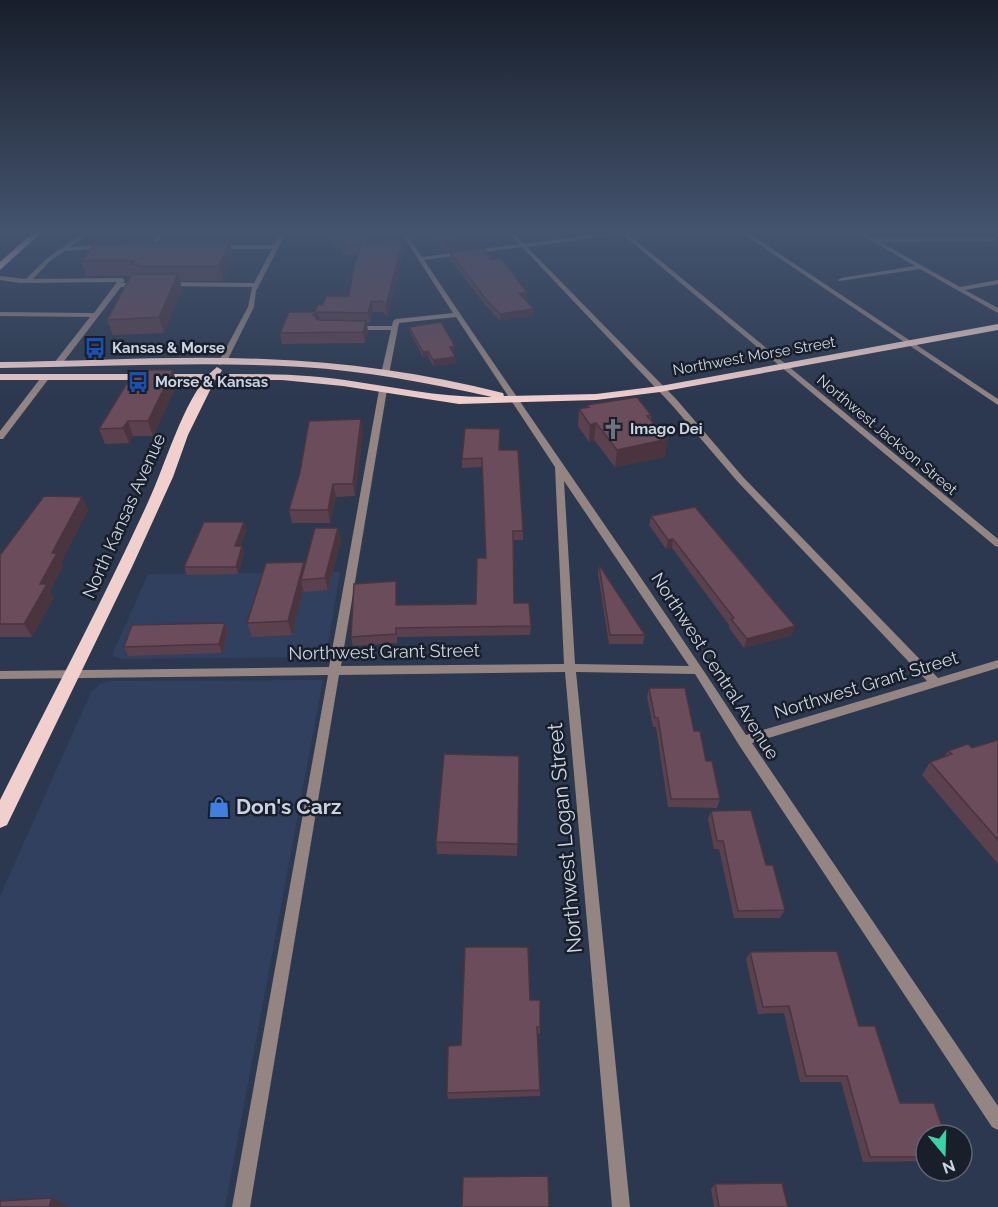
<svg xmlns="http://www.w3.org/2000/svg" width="998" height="1207" font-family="Raleway,sans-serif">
  <rect width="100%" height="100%" fill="#2b384f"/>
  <g fill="#30405e">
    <path d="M340,572L326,657L121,659L112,655L148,574Z"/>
    <path d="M323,680L225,1207H0V896L91,692L100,684L109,681Z"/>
  </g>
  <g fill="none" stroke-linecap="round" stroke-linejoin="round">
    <g fill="#948482" fill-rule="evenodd">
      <path d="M86,231H92L70,247L105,245L108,247L107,248L65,251L50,261L33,279L122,278L125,280L123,283H140L143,285L140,287H121L61,365H58L54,363L90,317L0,316V312L94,313L117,282L20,283L0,280V276L26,279L46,259Z"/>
      <path d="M160,231H166L154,247H150L149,246Z"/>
      <path d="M282,231H287L256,291L254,307L226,363L219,365L218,363L248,307L252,287L167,286L164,284L167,282L254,283L272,249H217L214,247L217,245H274Z"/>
      <path d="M400,231H404L422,257L519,244L507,231H512L524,244L619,231H636V232L628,234L998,539V547L995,546L622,234L527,247L677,400L743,477L938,678L998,660V668L752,743L998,1106V1130L992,1127L739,745L695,674L576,672L630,1207H612L565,672L339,675L250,1207H232L328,675L0,679V671L329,667L379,390L383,388L387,390L341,666L564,664L555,467L456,317L399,323L389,374L385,376L381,374L391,330H353L350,328L353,326H392L393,321L396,319L453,313ZM522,247L671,404L737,481L927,681L746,735C641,574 530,419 424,260ZM564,481L689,666L575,664Z"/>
      <path d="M739,231H745L998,399V405Z"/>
      <path d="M855,231H860L874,238H995L996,239L993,241L880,242L960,287L998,280V284L965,290L998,308V313L920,269L839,281L838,280L841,278L915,266Z"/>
      <path d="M43,375L50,377L3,439H0V431Z"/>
    </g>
    <g fill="#f1cfcc" fill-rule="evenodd">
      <path d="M35,231H43L0,270V262Z"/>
      <path d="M998,324V330L660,392L596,400L459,404L343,386L282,380H215L188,435L173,477L132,567L7,825L0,828V800C48,704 98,610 143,513C163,473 178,415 204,380H0V374H209L217,367L222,370L220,374C262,374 303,374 345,380C394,387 442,398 492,397C429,383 366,371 302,367C201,361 101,367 0,368V362C88,361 176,355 264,359C345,362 425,373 503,393L504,396L596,394L660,386Z"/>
    </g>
  </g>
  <g fill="#5b414d">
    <path d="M333,231H373L371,240L404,249L387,317L383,312H373L370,323H367L368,332L365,343L282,344L280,333L315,312L323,305L349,296L358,255H342L341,247H332L330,237Z"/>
    <path d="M429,231H472L477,236V247L445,252Z"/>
    <path d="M450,253L527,299H525L534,309V315L500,321L485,305L450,259Z"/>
    <path d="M233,257L223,281H180L182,289L164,333L113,335L107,320L132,276H86L81,261Z"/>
    <path d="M409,327L455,352H453L455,357L456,363L433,366L428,356L423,357L410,332Z"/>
    <path d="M177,384L153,436H133L129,443L105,444L99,429Z"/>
    <path d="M587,405L651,415V420L665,457L615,467L594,440L589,442L578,426L579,409L587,408Z"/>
    <path d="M363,431L355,496L336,497L330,523H292L289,510Z"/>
    <path d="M500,438L499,450L523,531V540H513L514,603L531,626L530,635L397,637V643L353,646L351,637L397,591V605L476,604L486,558L483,467L462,468V459Z"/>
    <path d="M82,497L88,510L61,562L63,566L50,591L54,597L32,637H0V554Z"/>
    <path d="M651,516L792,635L744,648L729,628V625L672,548L666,549L649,525Z"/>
    <path d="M244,522L246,530L240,546H242L244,553L238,574L187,575L184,567Z"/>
    <path d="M341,540L328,590L304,592L303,590L292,635L252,637L247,623L304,562L305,565Z"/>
    <path d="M599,565L645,635L643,644H609L598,574Z"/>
    <path d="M225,623L228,632L222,653L128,656L124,647Z"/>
    <path d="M649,688L694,731L720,799L717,808L668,807L656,727H653L647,697Z"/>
    <path d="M998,740V864L922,775L930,762L944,757L948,751L972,748Z"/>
    <path d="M519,756L517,856L437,854L436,842Z"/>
    <path d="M711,811L766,865L785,910L780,918H734L719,849H714L708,819Z"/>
    <path d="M750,952L859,1026L900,1103L926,1135V1161L863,1162L841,1082H800L784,1013L758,1014L746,959Z"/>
    <path d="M530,1000L540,1027V1034L537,1033L540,1090V1096L448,1099L447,1093L461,1045Z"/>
    <path d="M715,1184L788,1207H714L711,1189Z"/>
  </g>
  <g fill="#4a353f">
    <path d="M370,231H373L369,249L368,240Z"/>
    <path d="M565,231H582L565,233Z"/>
    <path d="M477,236V247L445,252L444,240Z"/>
    <path d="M403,239L404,249L387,317L386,306Z"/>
    <path d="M230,242L233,257L223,281L219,266Z"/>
    <path d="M178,274L182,289L164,333L159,317Z"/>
    <path d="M527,292V299L519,300V293Z"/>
    <path d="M371,302L373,312L370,323L368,313Z"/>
    <path d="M534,309V315L500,321V314Z"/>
    <path d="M318,312L320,323L313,315Z"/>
    <path d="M366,321L368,332L365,343L363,332Z"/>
    <path d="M455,346V352L450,353V347Z"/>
    <path d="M428,351V356L423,357V352Z"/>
    <path d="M455,357L456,363L433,366V360Z"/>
    <path d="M173,370L177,384L153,436L148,421Z"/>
    <path d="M361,419L363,431L355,496L353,484Z"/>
    <path d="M128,421L133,436L129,443L123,428Z"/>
    <path d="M596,423L594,440L589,442L590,425Z"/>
    <path d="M668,439L665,457L615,467L617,450Z"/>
    <path d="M333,484L336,497L330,523L328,510Z"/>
    <path d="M82,497L88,510L61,562L63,566L50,591L54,597L32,637L24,624L52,553Z"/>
    <path d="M244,522L246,530L237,554L235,546Z"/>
    <path d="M338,528L341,540L328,590L325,578Z"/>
    <path d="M673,539L672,548L666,549L668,540Z"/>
    <path d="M242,546L244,553L238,574L236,567Z"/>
    <path d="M304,562L307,575L301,580L303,590L292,635L288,621Z"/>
    <path d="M396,581L397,591V614L396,605Z"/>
    <path d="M225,623L228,632L222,653L219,644Z"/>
    <path d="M795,626L792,635L744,648L747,639Z"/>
    <path d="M52,1198L69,1206V1207H49Z"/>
  </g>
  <g fill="#6a4c5a" stroke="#4a353f" stroke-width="1.5">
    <path d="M333,231H370L368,240L403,239L386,306L382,301L371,302L368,313L318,312L313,315L318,320L366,321L363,332L280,333L289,312H315L318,305H323L326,296H349L354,266L361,245H341L344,237H330Z"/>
    <path d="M437,231H472L477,236L444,240Z"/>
    <path d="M230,242L219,266H137L138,264H130L134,261H81L95,244Z"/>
    <path d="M483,248L492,260L501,258L527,292L519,293L534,309L500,314L485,298L450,253Z"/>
    <path d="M132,274H178L159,317L107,320Z"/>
    <path d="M441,322L455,346L450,347L455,357L433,360L428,351L423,352L409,327Z"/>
    <path d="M135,370H173L148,421H128L123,428L99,429Z"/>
    <path d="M637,397L651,415L647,416L668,439L617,450L596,423L590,425L579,409L589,407L587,405Z"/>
    <path d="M361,419L353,484H333L328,510H289L300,472L309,421Z"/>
    <path d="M465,428L500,429L499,450H518L523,531H513L514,603H529L531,626L396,628V634L351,637L354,584L396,581V605L476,604L477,558H486L482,458L462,459Z"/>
    <path d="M44,496L82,497L52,553H57L40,584H47L24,624H0V554H1Z"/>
    <path d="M695,507L795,626L747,639L731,619L734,618L673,539L668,540L651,516Z"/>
    <path d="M204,522H244L235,546H242L236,567H184Z"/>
    <path d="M315,528H338L325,578L301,580Z"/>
    <path d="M304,562L288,621L247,623L266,563Z"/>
    <path d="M599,565L645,635H610Z"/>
    <path d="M225,623L219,644L124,647L132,625Z"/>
    <path d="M649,688H685L694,731H700L706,761H712L720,799H671L658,718H655Z"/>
    <path d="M998,740V840L930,762L952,754L948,751L968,744L972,748Z"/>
    <path d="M444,754L519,756L518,844L436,842Z"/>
    <path d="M751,810L766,865H773L785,910L738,911L723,841H717L711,811Z"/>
    <path d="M465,947H528L530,1000H540V1027H537L540,1090L447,1093L448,1046L461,1045Z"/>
    <path d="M837,951L859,1026H875L900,1103H934L945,1135H926V1157H870L847,1076H806L789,1006L763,1007L750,952Z"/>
    <path d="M548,1176L549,1207H462L463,1177Z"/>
    <path d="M782,1183L788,1207H719L715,1184Z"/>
    <path d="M52,1198L49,1207H0V1201Z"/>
  </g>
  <linearGradient id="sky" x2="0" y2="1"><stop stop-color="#181f2b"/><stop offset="0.58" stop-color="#44536e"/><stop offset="1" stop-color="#44536e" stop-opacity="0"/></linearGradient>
  <rect width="998" height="400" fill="url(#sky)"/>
  <defs>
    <symbol id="bus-bare" viewBox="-9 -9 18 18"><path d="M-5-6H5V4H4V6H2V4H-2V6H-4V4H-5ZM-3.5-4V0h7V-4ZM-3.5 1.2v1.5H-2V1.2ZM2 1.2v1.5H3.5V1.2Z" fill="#1a4fb4" stroke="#191f2a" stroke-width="2.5" paint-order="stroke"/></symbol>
    <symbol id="church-bare" viewBox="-9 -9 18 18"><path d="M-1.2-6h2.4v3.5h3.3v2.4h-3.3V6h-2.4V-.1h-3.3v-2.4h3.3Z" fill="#6b7280" stroke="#191f2a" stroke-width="2.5" paint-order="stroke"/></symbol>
    <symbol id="shop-bare" viewBox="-9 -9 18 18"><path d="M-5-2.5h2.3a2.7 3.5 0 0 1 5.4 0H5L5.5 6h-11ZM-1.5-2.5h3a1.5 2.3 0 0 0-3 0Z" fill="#3f7fe0" stroke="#191f2a" stroke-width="2.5" paint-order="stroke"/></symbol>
  </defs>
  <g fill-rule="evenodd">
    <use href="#bus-bare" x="80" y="333" width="30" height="30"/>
    <use href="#bus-bare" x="123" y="367" width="30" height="30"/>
    <use href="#church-bare" x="598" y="414" width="30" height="30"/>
    <use href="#shop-bare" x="204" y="792" width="30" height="30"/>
  </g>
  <g text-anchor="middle" stroke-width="5" stroke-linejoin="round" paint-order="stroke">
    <g font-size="15" font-weight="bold" fill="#cbd3e2" stroke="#191f2a" text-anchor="start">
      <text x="112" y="353">Kansas &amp; Morse</text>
      <text x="155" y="387">Morse &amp; Kansas</text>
      <text x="630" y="434">Imago Dei</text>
    </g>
    <g font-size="15" fill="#cbd3e2" stroke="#191f2a">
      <text transform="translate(754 356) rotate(-10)" y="5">Northwest Morse Street</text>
      <text transform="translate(887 435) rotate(40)" y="5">Northwest Jackson Street</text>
    </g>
    <g font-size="18" fill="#cbd3e2" stroke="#191f2a">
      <text transform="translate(124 516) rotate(-66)" y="6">North Kansas Avenue</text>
      <text transform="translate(384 652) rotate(-1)" y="6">Northwest Grant Street</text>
      <text transform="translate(715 666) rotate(57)" y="6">Northwest Central Avenue</text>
      <text transform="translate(866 685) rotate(-17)" y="6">Northwest Grant Street</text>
    </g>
    <g font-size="21" font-weight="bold" fill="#cbd3e2" stroke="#191f2a" text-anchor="start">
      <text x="236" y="814">Don's Carz</text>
    </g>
    <g font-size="21" fill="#cbd3e2" stroke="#191f2a">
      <text transform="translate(565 838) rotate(-95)" y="7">Northwest Logan Street</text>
    </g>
  </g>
  <g transform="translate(944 1153) rotate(161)"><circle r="28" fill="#191f2a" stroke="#606774" stroke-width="1.5"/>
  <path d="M0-4.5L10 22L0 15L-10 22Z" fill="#38d4a6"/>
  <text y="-9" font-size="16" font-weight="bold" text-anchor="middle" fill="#cbd3e2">N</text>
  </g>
</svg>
